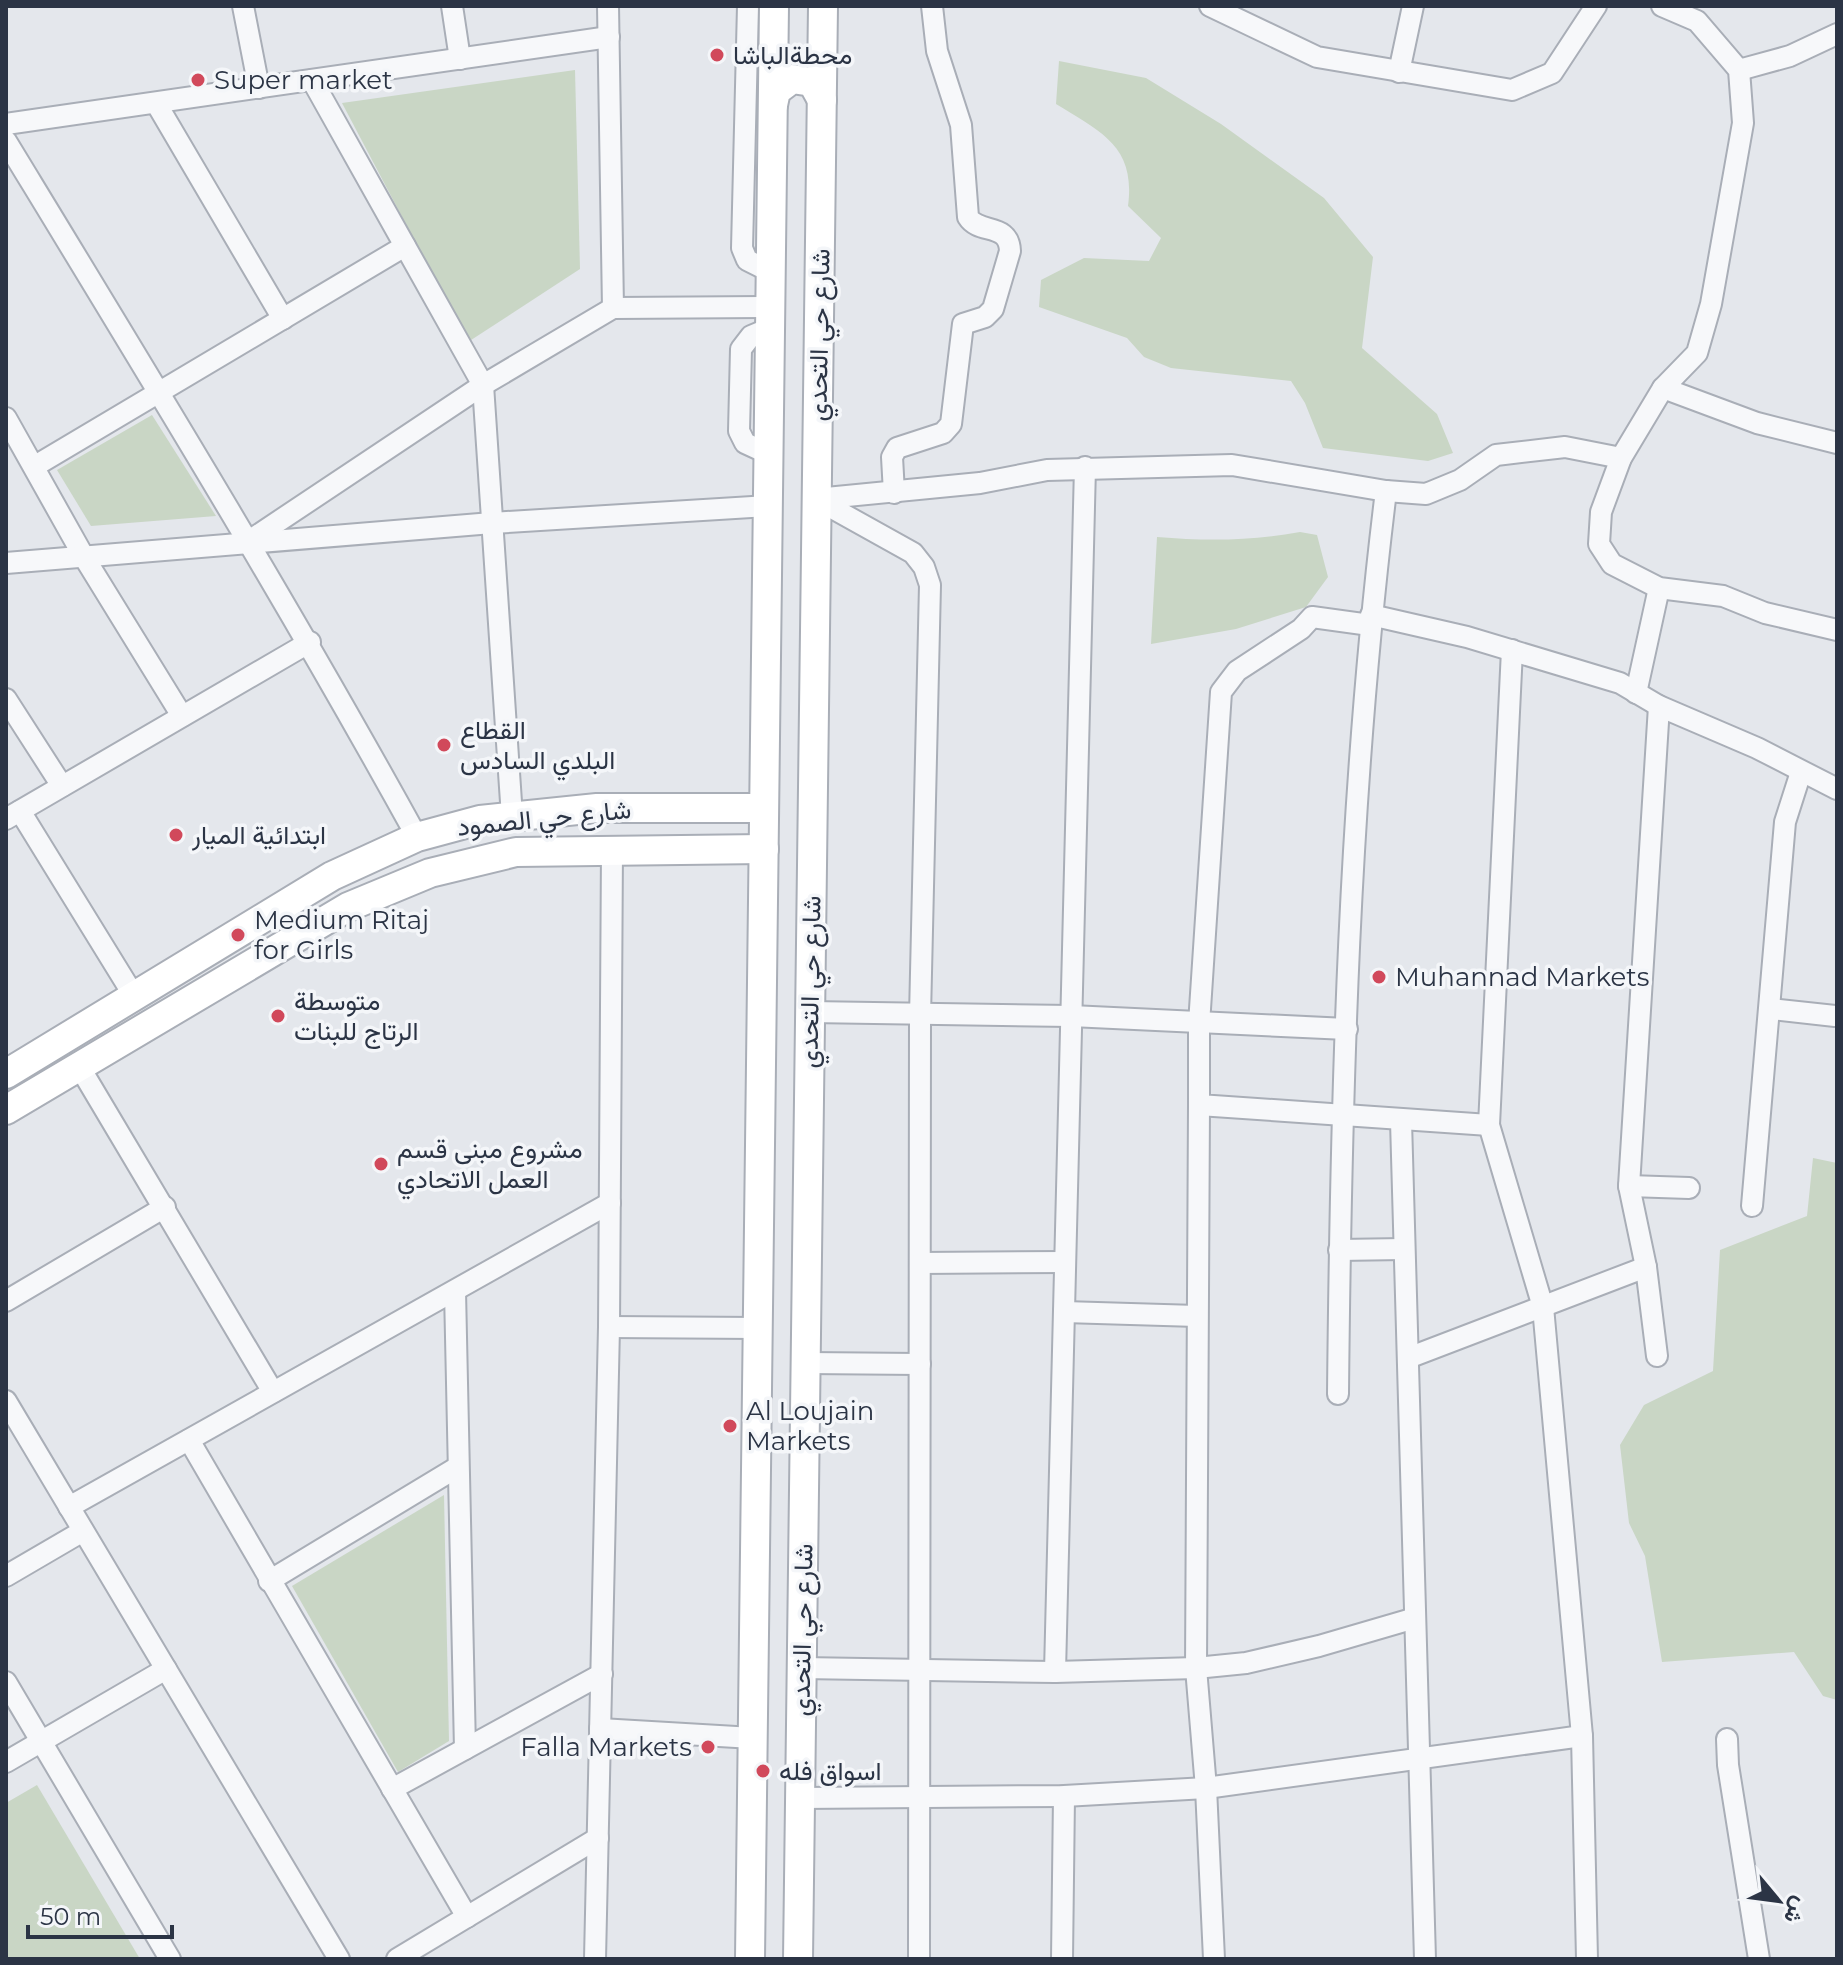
<svg xmlns="http://www.w3.org/2000/svg" width="1843" height="1965" font-family="Montserrat,Vazirmatn,sans-serif">
  <rect width="100%" height="100%" fill="#e4e7ec"/>
  <g fill="#c9d6c5">
    <path d="M1059,61L1146,78L1221,124L1324,198L1373,257L1362,348L1437,414L1453,453L1428,461L1323,448L1305,403L1291,381L1171,368L1144,357L1127,338L1039,307L1041,280L1084,258L1149,261L1161,238L1128,206C1136,146 1101,132 1056,104Z"/>
    <path d="M575,70L580,269L468,342L342,103Z"/>
    <path d="M152,415L216,516L91,526L57,470Z"/>
    <path d="M1300,532L1317,535L1328,577L1306,607L1236,629L1151,644L1157,537C1206,541 1251,541 1300,532Z"/>
    <path d="M1813,1158L1837,1163V1700L1823,1696L1794,1652L1662,1662L1645,1556L1629,1523L1620,1445L1644,1405L1713,1371L1720,1250L1807,1216Z"/>
    <path d="M444,1495L449,1741L398,1772L292,1586Z"/>
    <path d="M37,1785L140,1959H6V1803Z"/>
  </g>
  <g fill="none" stroke-linecap="round" stroke-linejoin="round">
    <defs>
      <g id="street">
        <path d="M243,6L259,88"/>
        <path d="M452,6L460,59"/>
        <path d="M608,6L613,308"/>
        <path d="M748,6L742,248L747,260L771,272"/>
        <path d="M1210,6L1317,57L1512,90L1552,73L1596,6"/>
        <path d="M1662,6L1697,21L1739,70L1743,123L1711,304L1697,353L1663,388L1621,458L1601,512L1599,544L1612,564L1659,588L1723,596L1765,613L1837,630"/>
        <path d="M1739,70L1790,56L1837,34"/>
        <path d="M1399,72L1413,6"/>
        <path d="M312,80L483,385L512,817"/>
        <path d="M156,103L283,319"/>
        <path d="M6,124L609,37"/>
        <path d="M6,141C146,371 287,601 417,837"/>
        <path d="M1663,388L1757,423L1837,443"/>
        <path d="M6,418L84,557L182,716"/>
        <path d="M769,454L745,443L739,431L741,349L751,336L770,328"/>
        <path d="M35,466L405,246"/>
        <path d="M894,493L892,457L897,448L943,433L951,424L963,324L985,317L993,309L1010,251C1009,222 979,235 968,217L961,125L937,51L932,6"/>
        <path d="M816,499L913,553L924,567L930,585L920,1016L919,1959"/>
        <path d="M816,499L980,483L1047,470L1232,465L1386,491L1426,494L1460,480L1496,455L1565,447L1621,458"/>
        <path d="M249,541L483,385L613,308L770,307"/>
        <path d="M6,563L492,523L768,506"/>
        <path d="M1371,615L1467,637L1620,683L1659,706L1757,748L1837,789"/>
        <path d="M1370,625L1312,617L1301,629L1237,671L1221,692L1199,1024V1105L1489,1125"/>
        <path d="M1512,650L1489,1125L1543,1307L1582,1736L1587,1959"/>
        <path d="M1636,693L1659,588"/>
        <path d="M6,699L62,786"/>
        <path d="M20,811L134,996"/>
        <path d="M6,819L310,642"/>
        <path d="M1771,1009L1835,1016"/>
        <path d="M810,1012L1071,1016L1347,1029"/>
        <path d="M79,1066L273,1392"/>
        <path d="M1199,1105L1196,1668L1206,1788L1214,1959"/>
        <path d="M1401,1121L1425,1959"/>
        <path d="M1629,1186L1689,1188"/>
        <path d="M1752,1206L1785,822L1801,772"/>
        <path d="M1339,1250L1404,1249"/>
        <path d="M920,1263L1065,1262"/>
        <path d="M455,1291L465,1749"/>
        <path d="M6,1301L165,1207"/>
        <path d="M1064,1312L1197,1316"/>
        <path d="M609,1327L758,1328"/>
        <path d="M1657,1356L1646,1267L1629,1186L1659,706"/>
        <path d="M1408,1358L1646,1267"/>
        <path d="M806,1363L920,1364"/>
        <path d="M1338,1394C1341,1093 1349,790 1386,491"/>
        <path d="M6,1401L339,1959"/>
        <path d="M189,1440L467,1917"/>
        <path d="M69,1507L610,1203"/>
        <path d="M6,1576L83,1531"/>
        <path d="M269,1581L456,1468"/>
        <path d="M802,1668L1055,1672L1196,1668L1246,1663L1319,1646L1415,1618"/>
        <path d="M1055,1672L1085,467"/>
        <path d="M6,1682L170,1959"/>
        <path d="M600,1729L753,1738"/>
        <path d="M1727,1739L1728,1765L1759,1959"/>
        <path d="M6,1762L166,1669"/>
        <path d="M392,1789L602,1674"/>
        <path d="M801,1798L1064,1796L1206,1788L1582,1736"/>
        <path d="M397,1959L598,1838"/>
        <path d="M595,1959L609,1327L612,848"/>
        <path d="M1062,1959L1064,1796"/>
      </g>
      <g id="secondary">
        <path d="M773,105L776,91L792,79L812,82L822,100"/>
        <path d="M6,1074L332,876L417,837L480,820L597,808H764"/>
        <path d="M6,1110L348,907L430,873L516,852L764,849"/>
        <path d="M750,1959L774,6"/>
        <path d="M798,1959L823,6"/>
      </g>
    </defs>
    <use href="#street" stroke="#a9aeb7" stroke-width="24"/>
    <use href="#secondary" stroke="#a9aeb7" stroke-width="32"/>
    <use href="#street" stroke="#f7f8fa" stroke-width="20"/>
    <use href="#secondary" stroke="#fff" stroke-width="28"/>
  </g>
  <g fill="#d1495b" stroke="#f4f6f9" stroke-width="3">
    <circle cx="717" cy="55" r="8"/>
    <circle cx="198" cy="80" r="8"/>
    <circle cx="444" cy="745" r="8"/>
    <circle cx="176" cy="835" r="8"/>
    <circle cx="238" cy="935" r="8"/>
    <circle cx="1379" cy="977" r="8"/>
    <circle cx="278" cy="1016" r="8"/>
    <circle cx="381" cy="1164" r="8"/>
    <circle cx="730" cy="1426" r="8"/>
    <circle cx="708" cy="1747" r="8"/>
    <circle cx="763" cy="1771" r="8"/>
  </g>
  <g text-anchor="middle" stroke-width="7" stroke-linejoin="round" paint-order="stroke">
    <g font-size="26" fill="#2b3445" stroke="#f4f6f9" text-anchor="start">
      <text x="733" y="64">محطةالباشا</text>
      <text x="214" y="89">Super market</text>
      <text x="460" y="739">القطاع<tspan x="460" dy="30">البلدي السادس</tspan></text>
      <text x="192" y="844">ابتدائية الميار</text>
      <text x="254" y="929">Medium Ritaj<tspan x="254" dy="30">for Girls</tspan></text>
      <text x="1395" y="986">Muhannad Markets</text>
      <text x="294" y="1010">متوسطة<tspan x="294" dy="30">الرتاج للبنات</tspan></text>
      <text x="397" y="1158">مشروع مبنى قسم<tspan x="397" dy="30">العمل الاتحادي</tspan></text>
      <text x="746" y="1420">Al Loujain<tspan x="746" dy="30">Markets</tspan></text>
      <text x="692" y="1756" text-anchor="end">Falla Markets</text>
      <text x="779" y="1780">اسواق فله</text>
    </g>
    <g font-size="26" fill="#2b3445" stroke="#f4f6f9">
      <text transform="translate(819 335) rotate(-89)" y="9">شارع حي التحدي</text>
      <text transform="translate(544 818) rotate(-6)" y="9">شارع حي الصمود</text>
      <text transform="translate(810 982) rotate(-89)" y="9">شارع حي التحدي</text>
      <text transform="translate(802 1630) rotate(-89)" y="9">شارع حي التحدي</text>
    </g>
  </g>
  <rect width="1843" height="1965" fill="none" stroke="#2b3445" stroke-width="16"/>
  <g transform="translate(1779 1901) rotate(119)" stroke="#f4f6f9" stroke-width="6" paint-order="stroke">
  <path d="M0-6L14 30L0 20L-14 30Z" fill="#2b3445"/>
  <text y="-12" font-size="22" font-weight="bold" text-anchor="middle" fill="#2b3445">ش</text>
  </g>
  <path d="M28 1925v12h144v-12" fill="none" stroke="#2b3445" stroke-width="4"/>
  <text x="40" y="1925" font-size="24" fill="#2b3445" stroke="#f4f6f9" stroke-width="6" paint-order="stroke">50 m</text>
</svg>
